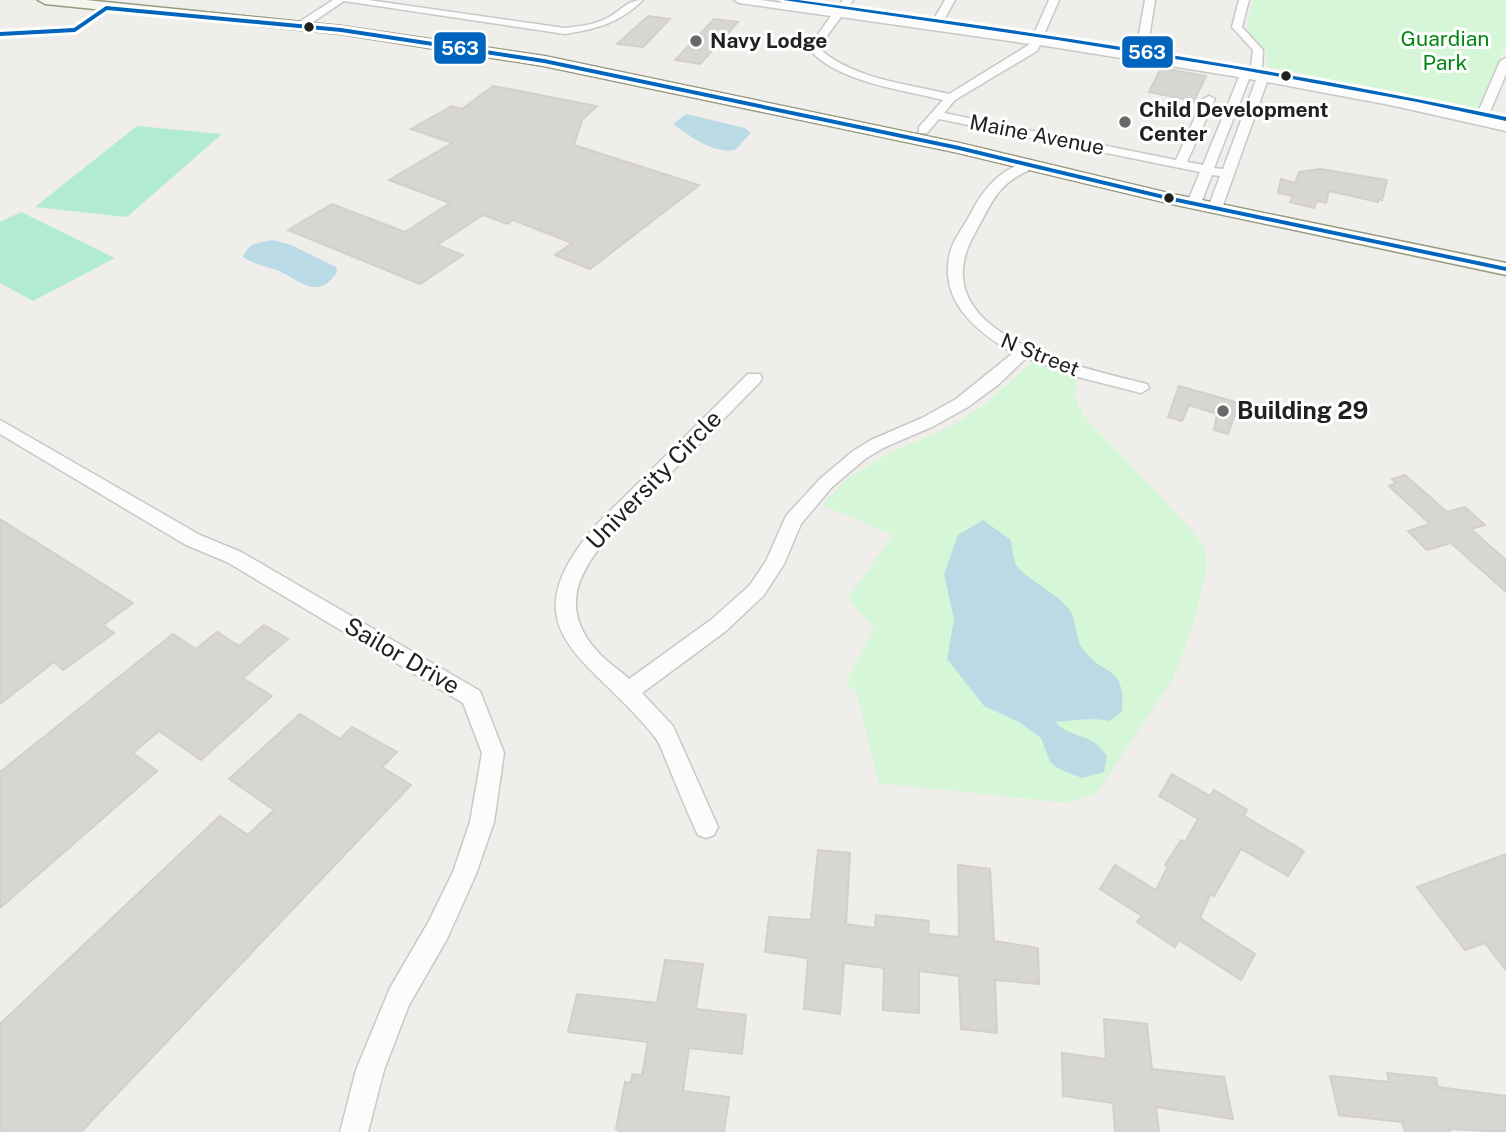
<svg xmlns="http://www.w3.org/2000/svg" width="1506" height="1132" font-family="'Public Sans',sans-serif">
  <rect width="100%" height="100%" fill="#efeeea"/>
  <g fill="#d6f7d7">
    <path d="M1253,0H1506V45L1478,111L1267,66V53L1246,30Z"/>
    <path d="M1033,362L1076,377L1075,397L1083,415L1191,529L1204,548L1207,565L1195,620L1173,679L1097,793L1069,803L879,783L857,693L846,682L874,629L848,598L893,535L822,505L849,477L894,451L951,426L981,407Z"/>
  </g>
  <g fill="#b1ebd3">
    <path d="M137,126L222,134L127,217L35,207Z"/>
    <path d="M21,212L115,258L33,301L0,283V222Z"/>
  </g>
  <g fill="#badbe5">
    <path d="M686,114L745,128L751,133L735,150C713,154 690,136 673,124Z"/>
    <path d="M273,240L291,245L336,267L337,272C319,301 300,281 279,271C266,266 255,265 243,257C248,243 260,242 273,240Z"/>
    <path d="M983,520L1011,540C1012,547 1013,560 1017,566C1032,584 1059,593 1071,612C1077,623 1075,637 1082,648C1103,678 1126,663 1122,712L1109,721C1091,717 1073,721 1055,722C1074,741 1091,731 1107,756L1104,772L1082,778L1059,769L1050,762L1041,738L1019,722L984,706L947,659L954,620L944,574L958,535Z"/>
  </g>
  <g fill="#d8d6d2" stroke="#d3cfcb" stroke-width="2">
    <path d="M648,16L670,19L643,47L617,44Z"/>
    <path d="M714,19L738,22L700,64L675,60Z"/>
    <path d="M1161,68L1206,76L1194,101L1149,92Z"/>
    <path d="M493,86L597,106L582,120L574,145L699,185L590,269L555,255L572,243L513,220L507,224L483,215L437,245L463,255L420,284L288,230L332,204L405,232L450,203L389,180L452,143L411,129L452,106L462,109Z"/>
    <path d="M1320,169L1387,180L1382,200L1378,199V202L1329,191L1326,203L1317,201L1314,208L1290,202L1293,196L1278,193L1281,179L1295,183L1299,172Z"/>
    <path d="M1179,386L1239,403L1228,434L1214,430L1217,414L1189,405L1182,421L1168,417Z"/>
    <path d="M1405,475L1447,512L1465,507L1485,525L1471,529L1506,560V592L1451,543L1427,550L1408,531L1430,524L1389,486L1396,483L1392,479Z"/>
    <path d="M0,519L133,603L103,625L114,633L63,670L54,662L0,704Z"/>
    <path d="M264,625L288,639L243,678L272,696L201,760L159,731L133,753L157,771L0,908V772L173,634L196,649L217,632L239,646Z"/>
    <path d="M300,714L340,739L352,727L397,752L382,767L411,785L81,1132H0V1024L220,816L248,835L274,810L229,779Z"/>
    <path d="M1172,774L1210,796L1214,790L1247,810L1244,816L1304,851L1288,876L1241,849L1214,896L1211,893L1200,918L1255,954L1241,980L1179,940L1175,947L1137,922L1142,916L1100,889L1115,865L1156,890L1168,866L1165,865L1181,840L1185,842L1198,819L1159,796Z"/>
    <path d="M818,850L850,853L846,924L875,928L876,915L929,921L928,934L959,937L958,865L990,869L994,941L1038,948L1039,984L995,980L997,1033L961,1029L959,976L919,971V1013L883,1010L884,968L844,963L840,1014L804,1009L808,958L765,952L769,917L811,920Z"/>
    <path d="M1506,854V970L1485,943L1465,950L1417,887Z"/>
    <path d="M665,960L703,964L696,1009L746,1015L742,1054L689,1048L683,1091L729,1097L724,1132H621L616,1129L625,1082L631,1083L632,1074L642,1075L648,1042L568,1032L577,994L657,1003Z"/>
    <path d="M1104,1019L1147,1024L1152,1069L1224,1077L1233,1119L1156,1107L1159,1132H1115L1113,1103L1063,1096L1062,1053L1106,1059Z"/>
    <path d="M1387,1073L1436,1078L1438,1087L1506,1096V1132L1449,1129L1450,1132H1405L1402,1122L1339,1115L1330,1076L1389,1082Z"/>
  </g>
  <g fill="none" stroke-linecap="round" stroke-linejoin="round">
    <defs>
      <g id="minor">
        <path d="M333,0H368L565,28C580,26 596,25 609,17C622,10 627,0 643,0C620,23 596,29 565,34L344,1L304,28H296V24Z"/>
        <path d="M734,0H761L835,10L843,0H853L845,12L931,24L945,0H955L941,25L1032,38L1049,0H1059L1042,39L1145,54L1137,45L1145,0H1155L1148,44L1160,56L1244,71L1251,66L1253,50L1232,27L1239,0H1249L1242,27L1263,50L1262,68L1268,75L1476,117L1500,61L1506,58V74L1487,119L1506,123V131L1390,105L1267,82L1222,208L1215,212L1208,208L1220,176L1212,175L1201,203L1194,207L1187,203L1200,172L939,119L927,133H919V127L943,100C904,90 838,82 811,51V44L831,16L739,3ZM841,17L1030,44L949,94C908,84 854,79 821,50V44ZM1040,45L1239,77L1203,165L1187,162L1215,99L1209,96L1203,99L1176,160L944,113L955,100L1037,51ZM1249,79L1256,80L1223,169L1214,168Z"/>
        <path d="M1029,161L1035,165L1034,168C997,183 993,201 975,233C917,335 1081,367 1147,384L1149,388L1141,393L1078,377L1026,358L999,384L968,407L934,426L883,448L865,459L832,487L801,524L784,564L764,595L726,631L642,693L673,726L718,827L714,835L706,838L698,835C687,812 678,789 668,765C664,756 661,744 654,736C591,656 502,632 598,523L748,374H760L762,378L760,382L612,533C579,570 558,608 597,651C606,662 619,669 629,679L712,619L750,585L766,561L786,516L820,479L853,451L871,440L922,418L956,399L1013,353C977,332 941,303 949,257C951,242 964,227 971,213C984,188 1000,169 1029,161Z"/>
        <path d="M0,420L200,535L241,552L480,691L504,753L494,822L476,874L447,939L409,1005L384,1070L368,1132H340L356,1070L390,988L429,921L453,872L470,822L482,753L463,703L227,562L186,545L0,434Z"/>
      </g>
      <path id="secondary" d="M38,0H86L341,26L544,56L959,143L1172,194L1506,263V275L1172,204L959,153L544,66L341,34L45,4Z"/>
    </defs>
    <use href="#minor" stroke="#c8c8c6" stroke-width="3"/>
    <use href="#secondary" stroke="#989a80" stroke-width="3"/>
    <use href="#minor" fill="#fdfcfc" fill-rule="evenodd"/>
    <use href="#secondary" fill="#f4f5ec" fill-rule="evenodd"/>
    <defs>
      <g id="bus-1">
        <path d="M783,0H798C1036,32 1272,68 1506,117V121L1417,102L1237,69L1057,40Z"/>
        <path d="M106,6L341,28L544,59L959,146L1172,197L1506,267V271L1172,201L959,150L544,63L341,32L107,10L75,32L0,36V32L74,28Z"/>
      </g>
    </defs>
    <use href="#bus-1" stroke="#fff" stroke-width="6"/>
    <use href="#bus-1" fill="#0065bd" fill-rule="evenodd"/>
  </g>
  <g fill="#212121" stroke="#fff" stroke-width="2.5">
    <circle cx="309" cy="27" r="6"/>
    <circle cx="1286" cy="76" r="6"/>
    <circle cx="1169" cy="198" r="6"/>
  </g>
  <g fill="#696967" stroke="#fff" stroke-width="2.5">
    <circle cx="696" cy="41" r="7"/>
    <circle cx="1125" cy="122" r="7"/>
    <circle cx="1223" cy="411" r="7"/>
  </g>
  <g text-anchor="middle" stroke-width="6" stroke-linejoin="round" paint-order="stroke">
    <g font-size="21" fill="#028710" stroke="#fff">
      <text x="1445" y="46">Guardian<tspan x="1445" dy="24">Park</tspan></text>
    </g>
    <g font-size="21" font-weight="bold" fill="#212121" stroke="#fff" text-anchor="start">
      <text x="710" y="48">Navy Lodge</text>
      <text x="1139" y="117">Child Development<tspan x="1139" dy="24">Center</tspan></text>
    </g>
    <g font-size="21" fill="#212121" stroke="#fff">
      <text transform="translate(1037 135) rotate(11)" y="7">Maine Avenue</text>
      <text transform="translate(1040 355) rotate(22)" y="7">N Street</text>
    </g>
    <g font-size="24" font-weight="bold" fill="#212121" stroke="#fff" text-anchor="start">
      <text x="1237" y="419">Building 29</text>
    </g>
    <g font-size="24" fill="#212121" stroke="#fff">
      <text transform="translate(654 480) rotate(-46)" y="8">University Circle</text>
      <text transform="translate(402 656) rotate(30)" y="8">Sailor Drive</text>
    </g>
  </g>
  <g stroke="#fff" stroke-width="2.5">
    <rect x="433" y="31" width="54" height="34" rx="7" fill="#0065bd"/>
    <rect x="1121" y="35" width="53" height="34" rx="7" fill="#0065bd"/>
  </g>
  <g font-size="19" text-anchor="middle" font-weight="bold" fill="#fff">
    <text x="460" y="55">563</text>
    <text x="1147" y="59">563</text>
  </g>
</svg>
